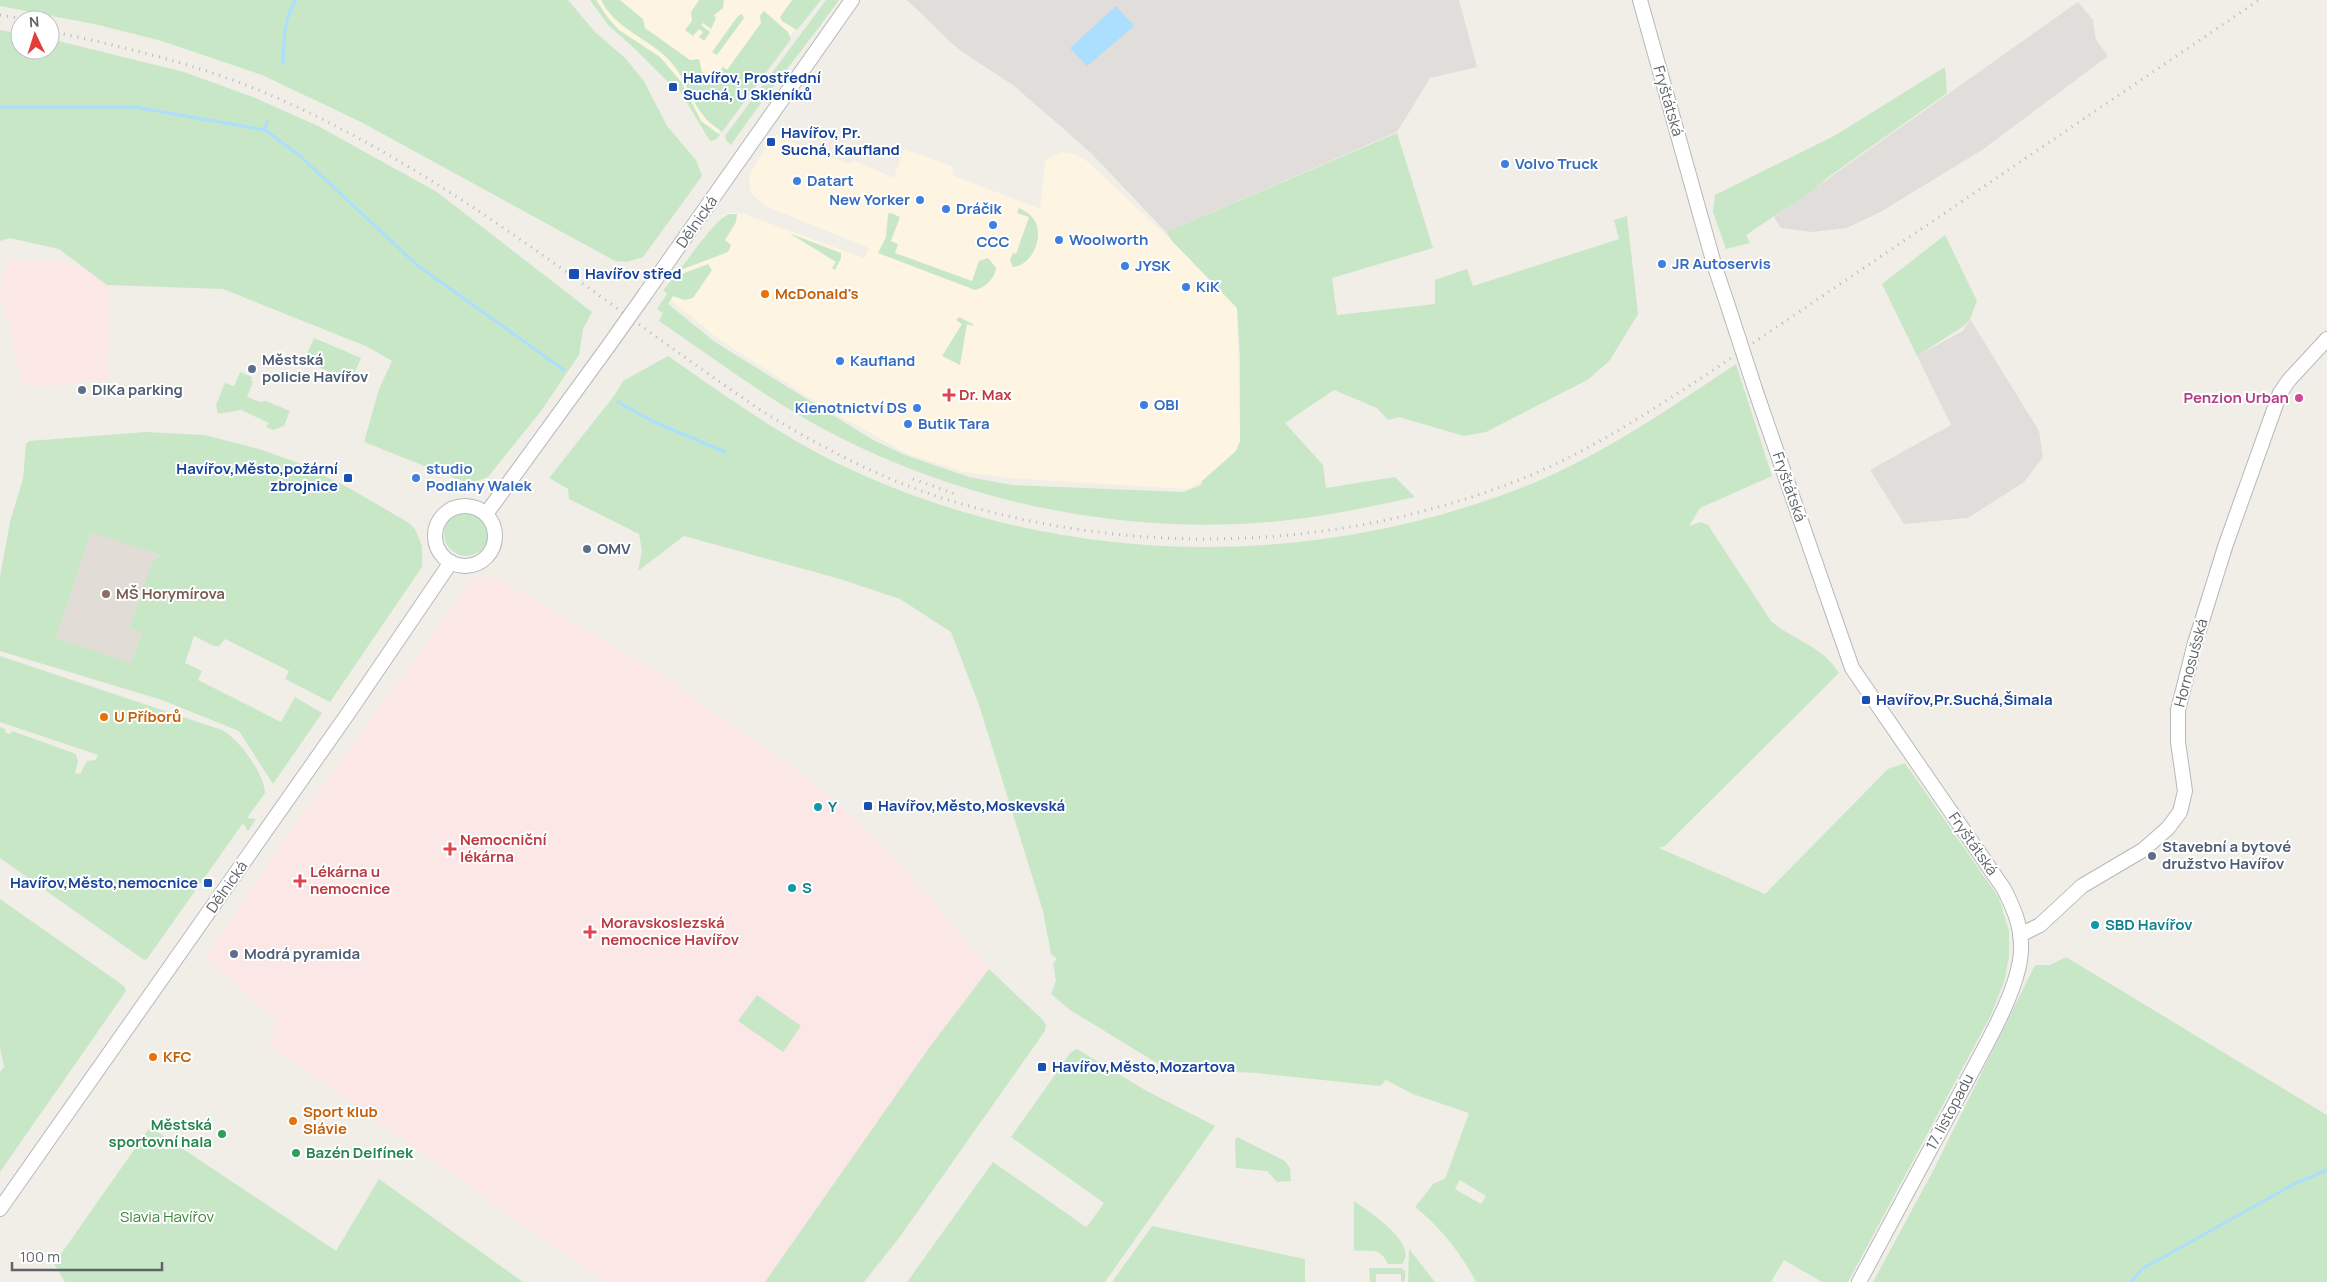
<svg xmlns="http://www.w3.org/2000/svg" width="2327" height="1282" font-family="Manrope,sans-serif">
  <rect width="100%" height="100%" fill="#f1eee8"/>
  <g fill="#fdf5e1">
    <path d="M596,0H817L713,139L700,124L677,81L609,22Z"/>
    <path d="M776,134L802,147L851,164L853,160L894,178L904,149L954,167L952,175L1040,209L1045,160L1061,152L1075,154L1088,162L1173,242L1237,308L1240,441L1236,451L1202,481L1187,489L1009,478L960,471L906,453L830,411L716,337L671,300L662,290L724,215L730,213H741L864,258L869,248L765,206L751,193L749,181L752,169Z"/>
  </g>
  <g fill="#e0ddda">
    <path d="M907,0H1459L1477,67L1430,78L1397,132L1166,232L1091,153L1013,85L958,49Z"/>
    <path d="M2078,2L2093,20L2096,40L2108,56L1982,150L1882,211L1847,228L1812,232L1781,228L1774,217Z"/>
    <path d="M1970,319L2039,431L2043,457L2024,482L1968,518L1904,524L1870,470L1951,425L1917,356L1963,331Z"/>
  </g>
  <path fill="#e1ddd6" d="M91,531L160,555L156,557L129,627L142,632L131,664L56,638Z"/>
  <g fill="#fbe7e6">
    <path d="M9,260H50L81,266L109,285L108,380L33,387L23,384L21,381L8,320L0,297L2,275Z"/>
    <path d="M493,576L649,666L808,778L851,816L889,852L939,908L989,969L929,1048L765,1282H604L269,1045L276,1021L205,957L282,842L473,578Z"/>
  </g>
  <g fill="#c8e7c6" fill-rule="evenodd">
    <path d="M0,0H568L595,32L626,59L644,81L667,126L696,160L702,176L643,257L627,262L615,261L361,122L262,75L162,41L94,24L0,6Z"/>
    <path d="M590,0H596L608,18L619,30L660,57L682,83L701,121L720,135L715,140L711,141L708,138L676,84L672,86L634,48L608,25Z"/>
    <path d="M601,0H620L643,19L645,28L690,60L699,59L702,72L714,77L723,67L727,70L761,23L760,16L764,11L788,32L791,39L722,132C717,128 711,124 707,120C691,103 686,78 670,61C649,38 616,30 601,0Z"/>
    <path d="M699,0H724L723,8L714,15L716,18L711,29L703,23L701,25L710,32L704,41L699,37L703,32L699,29L693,36L685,30L692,21L691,12Z"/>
    <path d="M792,0H821L797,30L782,21L780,17Z"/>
    <path d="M826,0H839C804,49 765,95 731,145L726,140L725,136Z"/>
    <path d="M742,14L744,18L717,55L712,52L738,16Z"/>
    <path d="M0,30L20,34V50H50V39L184,72L253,97L318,126L437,192L592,312L583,329L579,355L541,411L488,477L470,484L364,442L379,389L392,361L368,347L223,289L107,285L59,249L10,238L0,241Z"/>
    <path d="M1945,67L1947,93L1827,178L1812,191L1746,235L1750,243L1726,249L1713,212L1715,195L1834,136Z"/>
    <path d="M1397,133L1433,248L1332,278L1337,315L1435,304V280L1467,269L1473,286L1619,239L1614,220L1627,216L1638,314L1610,360L1589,379L1486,432L1464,436L1399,417L1388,420L1377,408L1334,390L1285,423L1323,465L1326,488L1395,477L1415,497C1383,504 1351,511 1319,516C1158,541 985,511 839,437C775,405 718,361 659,321L663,313L657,309L667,294L663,290L674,277L708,264L712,270L693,298L684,300L673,296L668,304L715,342L873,440L905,455L969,477L1012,485L1184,492L1201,485L1202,481L1236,451L1240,441V358L1237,308L1173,242L1166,232Z"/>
    <path d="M1019,208C1023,210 1029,213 1032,217C1046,232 1034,265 1013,267L1010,260L1013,253L1016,254L1029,217L1017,213Z"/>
    <path d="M891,213L900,217L891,241L898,244L895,253L972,281L979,261L988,258L996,268C995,278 985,288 975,290L878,253L886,237L888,214Z"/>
    <path d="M729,214H737L736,222L725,240L731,245L728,252L678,271C690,258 715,219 729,214Z"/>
    <path d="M789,233L841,253V258L835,270L832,268L836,262Z"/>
    <path d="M1945,235L1977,301L1970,319L1964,326L1917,356L1882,284Z"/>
    <path d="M959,317L973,324V326L967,324L960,365L942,356L962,324L956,320Z"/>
    <path d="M314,338L361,358L351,381L304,361Z"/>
    <path d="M668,356C720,392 772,430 829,459C1047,568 1305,575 1531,484C1604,454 1670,408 1736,364L1772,476L1700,508L1689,526L1701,522L1708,525L1771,621C1795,642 1820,644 1839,673L1665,846L1659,848L1765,894L1888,769L1905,763L1999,898L2009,931V956L2005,979L1991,1015L1848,1282H1822L1784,1260L1771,1282H1476C1461,1253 1440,1227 1415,1207L1434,1183L1445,1179L1469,1113L1413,1094L1386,1080L1380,1086L1256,1073L1198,1070L1170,1071L1070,1010L1051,994L1056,981L1053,963L1057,959L1051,954L1043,911L979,705L951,632L900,599L840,579L684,536L638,571L642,551L639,534L569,499L568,489L549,478L614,396L623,381ZM1460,1180L1486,1196L1481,1204L1455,1189Z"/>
    <path d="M240,372L252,377L251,380L253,382L247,397L260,402L266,401L290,411L284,426L273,430L266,427L269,423L241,410L218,414L216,405L225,383L234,386Z"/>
    <path d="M145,432L205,435L259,449L296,462L349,488L409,523L415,529L422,546V567L330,702L285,679L289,671L225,639L219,646H214L194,636L185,663L202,671L198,680L281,722L295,697L322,713L273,784L239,731L162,700L0,651V577L10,522L23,479L26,444L29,441ZM91,532L160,555L153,560L129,628L142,632L131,663L56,638Z"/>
    <circle cx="466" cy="534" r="22"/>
    <path d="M0,656L222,730C239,739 264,773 265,793L247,818L256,819L248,831L243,823L147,959L144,960L0,858V727L6,729L5,732L10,734L12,731L76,754L78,762L75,773L80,774L87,761L96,760L98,755L0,722Z"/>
    <path d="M0,899L124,986L126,991L0,1172V1072L4,1067L0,1048Z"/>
    <path d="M2066,957L2327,1115V1282H1873L1933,1171L2035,965H2050Z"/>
    <path d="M989,969L1043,1020L1046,1025L1045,1031L899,1238L864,1282H765L929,1048Z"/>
    <path d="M757,995L801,1026L783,1052L738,1021Z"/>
    <path d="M1077,1049L1145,1090L1215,1126L1105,1282H907L993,1162L1086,1227L1089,1224L1104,1203L1011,1137L1071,1052Z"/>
    <path d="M150,1127L336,1251L379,1179L523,1282H65L54,1264Z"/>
    <path d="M1237,1137L1285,1161L1290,1168L1291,1181L1277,1182L1267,1171L1236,1168L1235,1140Z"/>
    <path d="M1354,1201C1368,1211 1420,1244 1402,1264H1388C1378,1245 1372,1253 1354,1250Z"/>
    <path d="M1152,1226L1305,1259V1282H1112Z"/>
    <path d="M1409,1249L1435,1282H1408Z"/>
    <path d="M1369,1268H1401L1405,1271V1281L1401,1282V1274H1376V1282H1370Z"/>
  </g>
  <path fill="#acdffd" d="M1116,6L1134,26L1087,66L1070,48Z"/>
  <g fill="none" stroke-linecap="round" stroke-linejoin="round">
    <g stroke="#acdffd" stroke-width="3">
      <path d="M283,64C284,42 283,19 296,0"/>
      <path d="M0,107H135L265,130L299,155L417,265L564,370"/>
      <path d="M265,130L267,122"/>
      <path d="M618,402L652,421L725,452"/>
      <path d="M2131,1282L2142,1269L2294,1184L2327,1170"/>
    </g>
    <defs>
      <g id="minor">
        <path d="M1640,0L1714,264L1728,306"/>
        <path d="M646,293L852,0"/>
        <path d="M1756,392L1852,668L2004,889C2014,909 2022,927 2021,950C2020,990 1980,1055 1961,1092C1927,1155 1893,1219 1859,1282"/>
        <circle cx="465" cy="536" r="30"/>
        <path d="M486,514L607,348"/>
        <path d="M2020,935L2040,925L2082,886L2143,850L2168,828L2180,812L2185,791L2178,742V710L2195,643L2226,544L2280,393L2289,380L2327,339"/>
        <path d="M0,1209L347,715L451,562"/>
      </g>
    </defs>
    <use href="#minor" stroke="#b5b8bc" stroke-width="16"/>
    <use href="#minor" stroke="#fff" stroke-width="14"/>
    <g stroke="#b6b7b8" stroke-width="3" stroke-dasharray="1 6" stroke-linecap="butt">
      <path d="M0,15L29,20"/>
      <path d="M50,31C120,46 189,62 256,89C443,166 598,301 765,413C819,446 876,476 936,496C1130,559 1340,553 1529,476C1591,450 1647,413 1703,377L2259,0"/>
      <path d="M913,479L958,495"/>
    </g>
    <defs>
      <g id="minor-bridge">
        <path d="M1728,306L1756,392"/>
        <path d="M607,348L646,293"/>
      </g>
    </defs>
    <use href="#minor-bridge" stroke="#b5b8bc" stroke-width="16" stroke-linecap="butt"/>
    <use href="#minor-bridge" stroke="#fff" stroke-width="14"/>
  </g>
  <g fill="#1a4fb4" stroke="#fff" stroke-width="2">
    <rect x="668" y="82" width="10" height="10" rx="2.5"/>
    <rect x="766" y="137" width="10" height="10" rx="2.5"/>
    <rect x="568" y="268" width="12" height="12" rx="2.5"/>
    <rect x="343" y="473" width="10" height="10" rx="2.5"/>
    <rect x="1861" y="695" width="10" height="10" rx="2.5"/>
    <rect x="863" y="801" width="10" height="10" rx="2.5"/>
    <rect x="203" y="878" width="10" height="10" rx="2.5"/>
    <rect x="1037" y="1062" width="10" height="10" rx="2.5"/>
  </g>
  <g fill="#3f7fe0" stroke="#fff" stroke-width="2">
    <circle cx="1505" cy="164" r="5"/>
    <circle cx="797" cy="181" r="5"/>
    <circle cx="920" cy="200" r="5"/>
    <circle cx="946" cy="209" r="5"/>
    <circle cx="993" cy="225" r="5"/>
    <circle cx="1059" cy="240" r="5"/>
    <circle cx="1662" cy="264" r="5"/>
    <circle cx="1125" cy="266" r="5"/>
    <circle cx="1186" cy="287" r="5"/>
    <circle cx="840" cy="361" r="5"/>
    <circle cx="1144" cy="405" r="5"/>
    <circle cx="917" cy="408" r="5"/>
    <circle cx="908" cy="424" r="5"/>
    <circle cx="416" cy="478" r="5"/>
  </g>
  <g fill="#e8710a" stroke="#fff" stroke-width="2">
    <circle cx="765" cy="294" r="5"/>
    <circle cx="104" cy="717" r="5"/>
    <circle cx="153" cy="1057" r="5"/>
    <circle cx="293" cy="1121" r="5"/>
  </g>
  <g fill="#5c6f8a" stroke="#fff" stroke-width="2">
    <circle cx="252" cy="369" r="5"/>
    <circle cx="82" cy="390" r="5"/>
    <circle cx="587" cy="549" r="5"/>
    <circle cx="2152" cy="856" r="5"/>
    <circle cx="234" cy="954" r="5"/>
  </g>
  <g fill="#e0444e" stroke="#fff" stroke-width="2">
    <path d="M946.5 387.5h5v5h5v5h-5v5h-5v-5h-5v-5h5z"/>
    <path d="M447.5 841.5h5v5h5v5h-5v5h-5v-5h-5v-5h5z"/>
    <path d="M297.5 873.5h5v5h5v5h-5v5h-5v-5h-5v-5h5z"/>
    <path d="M587.5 924.5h5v5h5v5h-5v5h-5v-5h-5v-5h5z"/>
  </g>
  <circle fill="#d1479c" stroke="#fff" stroke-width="2" cx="2299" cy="398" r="5"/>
  <circle fill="#8d6e63" stroke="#fff" stroke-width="2" cx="106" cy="594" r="5"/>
  <g fill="#0f9aa8" stroke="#fff" stroke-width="2">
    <circle cx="818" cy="807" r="5"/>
    <circle cx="792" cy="888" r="5"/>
    <circle cx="2095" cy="925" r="5"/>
  </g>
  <g fill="#2e9e5b" stroke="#fff" stroke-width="2">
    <circle cx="222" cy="1134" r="5"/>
    <circle cx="296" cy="1153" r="5"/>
  </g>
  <g text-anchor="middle" stroke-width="4" stroke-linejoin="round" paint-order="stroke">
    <g font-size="15" font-weight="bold" fill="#164399" stroke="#fff" text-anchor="start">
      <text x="683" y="83">Havířov, Prostřední<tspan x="683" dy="17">Suchá, U Skleníků</tspan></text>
      <text x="781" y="138">Havířov, Pr.<tspan x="781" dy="17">Suchá, Kaufland</tspan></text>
      <text x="585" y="279">Havířov střed</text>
      <text x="338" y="474" text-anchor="end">Havířov,Město,požární<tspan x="338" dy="17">zbrojnice</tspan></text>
      <text x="1876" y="705">Havířov,Pr.Suchá,Šimala</text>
      <text x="878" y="811">Havířov,Město,Moskevská</text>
      <text x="198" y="888" text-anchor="end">Havířov,Město,nemocnice</text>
      <text x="1052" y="1072">Havířov,Město,Mozartova</text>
    </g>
    <g font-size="15" fill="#5f6368" stroke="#fff">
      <text transform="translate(1668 101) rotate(74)" y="5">Fryštátská</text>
      <text transform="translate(697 222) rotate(-55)" y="5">Dělnická</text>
      <text transform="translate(1789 487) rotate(71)" y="5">Fryštátská</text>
      <text transform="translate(2191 663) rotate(-75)" y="5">Hornosušská</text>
      <text transform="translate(1973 844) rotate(55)" y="5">Fryštátská</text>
      <text transform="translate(227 887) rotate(-55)" y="5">Dělnická</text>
      <text transform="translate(1950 1112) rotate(-62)" y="5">17. listopadu</text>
    </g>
    <g font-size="15" font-weight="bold" fill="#366cbe" stroke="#fff" text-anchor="start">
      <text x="1515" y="169">Volvo Truck</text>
      <text x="807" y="186">Datart</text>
      <text x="910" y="205" text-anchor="end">New Yorker</text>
      <text x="956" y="214">Dráčik</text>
      <text x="1069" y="245">Woolworth</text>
      <text x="993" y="247" text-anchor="middle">CCC</text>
      <text x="1672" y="269">JR Autoservis</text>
      <text x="1135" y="271">JYSK</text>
      <text x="1196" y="292">KiK</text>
      <text x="850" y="366">Kaufland</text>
      <text x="1154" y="410">OBI</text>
      <text x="907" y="413" text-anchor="end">Klenotnictví DS</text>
      <text x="918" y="429">Butik Tara</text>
      <text x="426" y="474">studio<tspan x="426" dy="17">Podlahy Walek</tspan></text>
    </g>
    <g font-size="15" font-weight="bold" fill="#c56008" stroke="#fff" text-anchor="start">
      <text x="775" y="299">McDonald's</text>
      <text x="114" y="722">U Příborů</text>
      <text x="163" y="1062">KFC</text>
      <text x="303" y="1117">Sport klub<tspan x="303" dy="17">Slávie</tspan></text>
    </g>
    <g font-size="15" font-weight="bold" fill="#4e5e75" stroke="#fff" text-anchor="start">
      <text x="262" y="365">Městská<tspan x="262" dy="17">policie Havířov</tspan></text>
      <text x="92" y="395">DIKa parking</text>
      <text x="597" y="554">OMV</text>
      <text x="2162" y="852">Stavební a bytové<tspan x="2162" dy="17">družstvo Havířov</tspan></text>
      <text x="244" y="959">Modrá pyramida</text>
    </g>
    <g font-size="15" font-weight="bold" fill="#be3a42" stroke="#fff" text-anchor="start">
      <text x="959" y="400">Dr. Max</text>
      <text x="460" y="845">Nemocniční<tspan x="460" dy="17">lékárna</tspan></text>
      <text x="310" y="877">Lékárna u<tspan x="310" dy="17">nemocnice</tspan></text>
      <text x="601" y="928">Moravskoslezská<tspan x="601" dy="17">nemocnice Havířov</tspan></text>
    </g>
    <g font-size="15" font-weight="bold" fill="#b23c85" stroke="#fff" text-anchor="end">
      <text x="2289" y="403">Penzion Urban</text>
    </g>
    <g font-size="15" font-weight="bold" fill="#785e54" stroke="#fff" text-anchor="start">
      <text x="116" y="599">MŠ Horymírova</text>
    </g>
    <g font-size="15" font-weight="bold" fill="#0d838f" stroke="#fff" text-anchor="start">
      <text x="828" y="812">Y</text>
      <text x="802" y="893">S</text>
      <text x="2105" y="930">SBD Havířov</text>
    </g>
    <g font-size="15" font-weight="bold" fill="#27864d" stroke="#fff" text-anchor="end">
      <text x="212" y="1130">Městská<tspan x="212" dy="17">sportovní hala</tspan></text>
      <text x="306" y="1158" text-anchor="start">Bazén Delfínek</text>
    </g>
    <g font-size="15" fill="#3a8538" stroke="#fff">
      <text x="167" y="1222">Slavia Havířov</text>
    </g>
  </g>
  <g transform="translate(35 35) rotate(356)"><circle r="24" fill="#ffffff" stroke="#bfc1c3"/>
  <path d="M0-4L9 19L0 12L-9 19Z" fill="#e53d3a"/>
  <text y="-8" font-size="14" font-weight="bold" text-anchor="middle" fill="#5f6368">N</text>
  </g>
  <path d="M12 1262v8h150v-8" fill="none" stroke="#5f6368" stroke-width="2.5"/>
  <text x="20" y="1262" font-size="15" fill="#5f6368" stroke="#ffffff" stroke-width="4" paint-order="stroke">100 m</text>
</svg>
